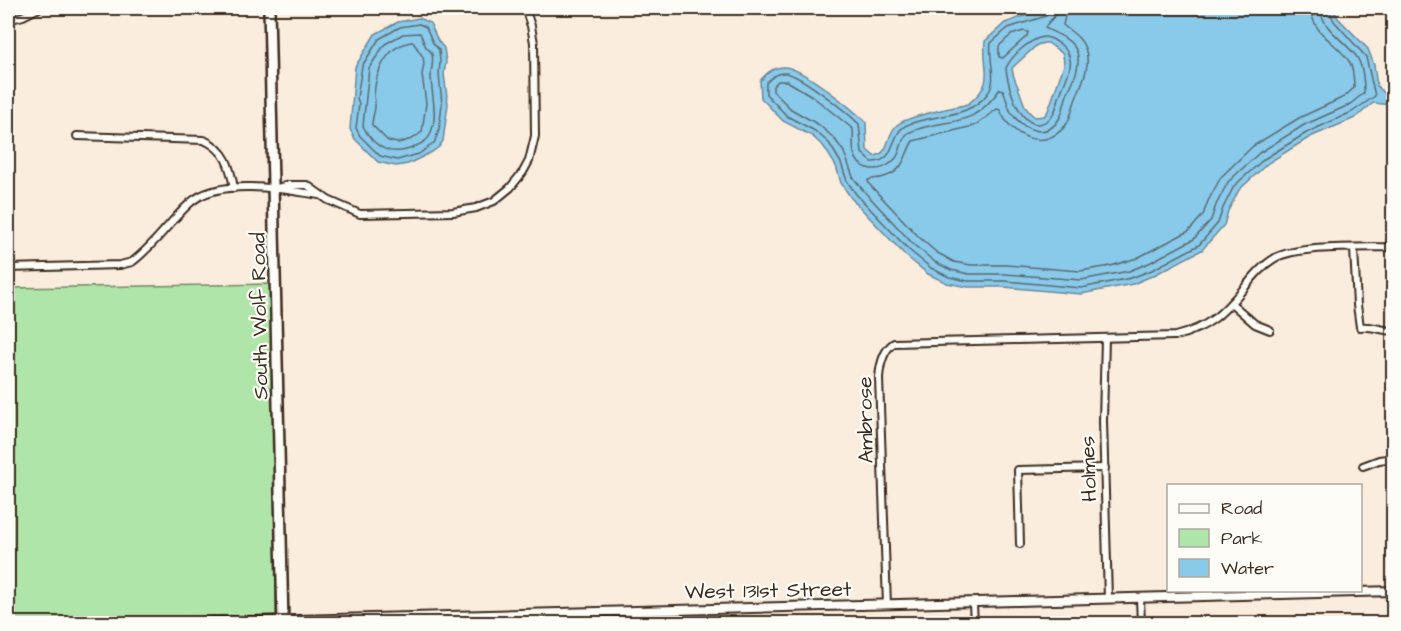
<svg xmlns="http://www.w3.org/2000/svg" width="1401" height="631" font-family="'Architects Daughter',sans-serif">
  <rect width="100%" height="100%" fill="#fbedde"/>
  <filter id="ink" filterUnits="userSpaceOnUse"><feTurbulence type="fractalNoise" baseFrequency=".0167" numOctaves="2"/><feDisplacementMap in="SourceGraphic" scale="12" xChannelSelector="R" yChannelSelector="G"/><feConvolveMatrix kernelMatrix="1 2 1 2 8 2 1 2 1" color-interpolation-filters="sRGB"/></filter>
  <g filter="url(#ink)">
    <path fill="#afe5a8" stroke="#758863" stroke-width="1.5" d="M275,284L276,623H8V288Z"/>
    <g fill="#89c9ea" stroke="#6a8998" stroke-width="1.5" fill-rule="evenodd">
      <path d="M1046,8H1333L1338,18L1368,49L1374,65L1377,86L1393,101V104L1392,105L1373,103L1355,118L1310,137L1268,163L1239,190L1228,211L1224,225L1202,250L1154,275L1133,284L1081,294L1004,287H968L947,283L928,274L905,255L851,198L841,183L836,166L824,147L812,136L783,121L761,98L760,81C766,73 773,67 784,67C802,67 852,109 866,122L867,150L874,156C890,155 886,134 897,125C906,116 953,108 968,104C997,81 982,71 985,41L1005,23ZM1044,43H1048L1063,54L1064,65L1048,111L1044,116L1035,117C1025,110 1024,104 1020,92C1017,84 1013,78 1012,68L1037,45Z"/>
      <path d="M419,18L430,23L438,41L444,48L446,62L444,74L448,104L443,141L439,147L432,152L408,164L396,166L378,162L355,139L350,129L355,67L375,34L398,22Z"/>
    </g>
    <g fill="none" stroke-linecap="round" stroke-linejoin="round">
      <g stroke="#5a6a70" stroke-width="1.5">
        <path d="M1050,8V12L1046,16L1008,28L991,43C988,58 998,80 988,93C968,120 935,113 907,125C889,133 897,163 872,162L862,153L859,124C847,112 802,76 786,73C777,72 772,77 766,83V94L787,116L815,131L829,143L841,163L847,181L856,194L909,250L931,268L949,277L968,281H1005L1081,288L1131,278L1152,270L1199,245L1218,223L1223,208L1234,186L1264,159L1308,132L1352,112L1375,96L1366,57L1334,21L1328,8"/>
        <path d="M1058,8C1057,19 1048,19 1045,28C1054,33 1068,37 1075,48C1083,61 1074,80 1068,92C1064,101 1064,112 1059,119C1047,139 1025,131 1013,115C1007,108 1007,98 1003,90L1000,89C969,133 949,115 908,133C900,140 902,150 896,158C884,173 860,174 854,153C852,145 854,137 853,129L812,96L787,81H778L773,86V91L791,109L819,125L834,138L844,152L853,177L862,189L914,245L935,262L951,270L969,274H1005L1081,280L1129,271L1149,263L1194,239L1211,220L1216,205L1228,182L1259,153L1304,125L1349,105L1364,93C1364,82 1363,65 1356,56C1344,40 1322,29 1320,8"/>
        <path d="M1067,8L1063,25C1071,32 1081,37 1085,48C1092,66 1081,84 1075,101C1072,109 1071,119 1065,126C1044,152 1011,137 1000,110L997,109L977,125L913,141C905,153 905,170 887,176C881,179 874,178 868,180L869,184L920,238L936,252L954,262L971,265H1006L1080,271L1111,266L1137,258L1189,231L1203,215L1208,201L1221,177L1253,146L1299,118L1344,97L1354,88C1354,81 1353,72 1351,65C1341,43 1312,37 1311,8"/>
        <path d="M419,24L426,27L433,43L439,50L440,62L439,74L442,104L439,130L434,143L419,154L397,160L380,156L360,136L356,128L359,104L357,98L362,66L379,39L400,27Z"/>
        <path d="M1024,31L1028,32L1027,36L1003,58L999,57V46L1011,35Z"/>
        <path d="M420,33C422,37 423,41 425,45C426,48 429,50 431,52C435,59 431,68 431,75C431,95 439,115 430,135C428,140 421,144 416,146C393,158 374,149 363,126L369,68L385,44L403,34Z"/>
        <path d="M1043,37C1050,37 1054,40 1060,44C1080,60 1066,76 1060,95C1057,103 1056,114 1048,120C1022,139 1007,84 1006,68C1012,55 1029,40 1043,37Z"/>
        <path d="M413,42L423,57L424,63L422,75L426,103L422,132L412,139L398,143L388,141L372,125C372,118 375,112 375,106C375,102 374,99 374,96C375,73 387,44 413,42Z"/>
      </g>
      <defs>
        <g id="minor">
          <path d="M8,20L23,16L39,8"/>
          <path d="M77,136L204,140C226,150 230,166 234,188"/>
          <path d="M273,189L289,185H307L328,200L360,214L453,212L476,208L494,201L510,188L523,172L529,161L535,136L534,43L531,26L525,8"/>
          <path d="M1354,249L1357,305L1360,327C1372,325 1381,331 1394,331"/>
          <path d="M8,268L120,265L132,262C154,246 170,221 190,203C218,177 284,189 319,195"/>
          <path d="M1231,303L1255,324L1270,330"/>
          <path d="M1105,338L1103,421L1108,599"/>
          <path d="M1363,466L1379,460L1394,458"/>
          <path d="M1020,544L1018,470L1105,468"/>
          <path d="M1140,598L1141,624"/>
          <path d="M973,604L974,624"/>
          <path d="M887,605L879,378C880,365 883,350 894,343L1175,336C1209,328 1223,313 1245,287C1254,276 1263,265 1275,258C1299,245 1364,248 1394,247"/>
        </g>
        <path id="tertiary" d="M143,624L1394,591"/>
        <path id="secondary" d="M269,8L283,624"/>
      </defs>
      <use href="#minor" stroke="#3b2a1e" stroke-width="10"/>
      <use href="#tertiary" stroke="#3b2a1e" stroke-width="12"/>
      <use href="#secondary" stroke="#3b2a1e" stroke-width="14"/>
      <use href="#minor" stroke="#fdfcf7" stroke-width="6"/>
      <use href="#tertiary" stroke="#fdfcf7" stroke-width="8"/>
      <use href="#secondary" stroke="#fdfcf7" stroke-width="9"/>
    </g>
  </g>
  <g text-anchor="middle" stroke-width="4.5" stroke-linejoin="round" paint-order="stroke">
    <g font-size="21" fill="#3b2a1e" stroke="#fdfcf7">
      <text transform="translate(259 316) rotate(-91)" y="7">South Wolf Road</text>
      <text transform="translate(865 420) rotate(-91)" y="7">Ambrose</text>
      <text transform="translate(1088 469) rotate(-92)" y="7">Holmes</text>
      <text transform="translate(768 590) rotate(-1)" y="7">West 131st Street</text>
    </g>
  </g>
  <rect width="1401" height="631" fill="none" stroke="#fdfcf7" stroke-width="30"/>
  <rect x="15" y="15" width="1371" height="601" fill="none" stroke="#3b2a1e" stroke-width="2" filter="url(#ink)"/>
  <rect x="1167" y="484" width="195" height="108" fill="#fdfcf7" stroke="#afa8a0" stroke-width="1.5"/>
  <rect x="1179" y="504" width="30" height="9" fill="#fdfcf7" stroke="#afa8a0" stroke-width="1.5"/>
  <text x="1221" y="514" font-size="18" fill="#3b2a1e">Road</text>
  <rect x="1179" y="529" width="30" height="18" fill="#afe5a8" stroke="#afa8a0" stroke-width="1.5"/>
  <text x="1221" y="544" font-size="18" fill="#3b2a1e">Park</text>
  <rect x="1179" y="559" width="30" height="18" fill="#89c9ea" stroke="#afa8a0" stroke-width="1.5"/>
  <text x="1221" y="574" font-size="18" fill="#3b2a1e">Water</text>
</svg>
